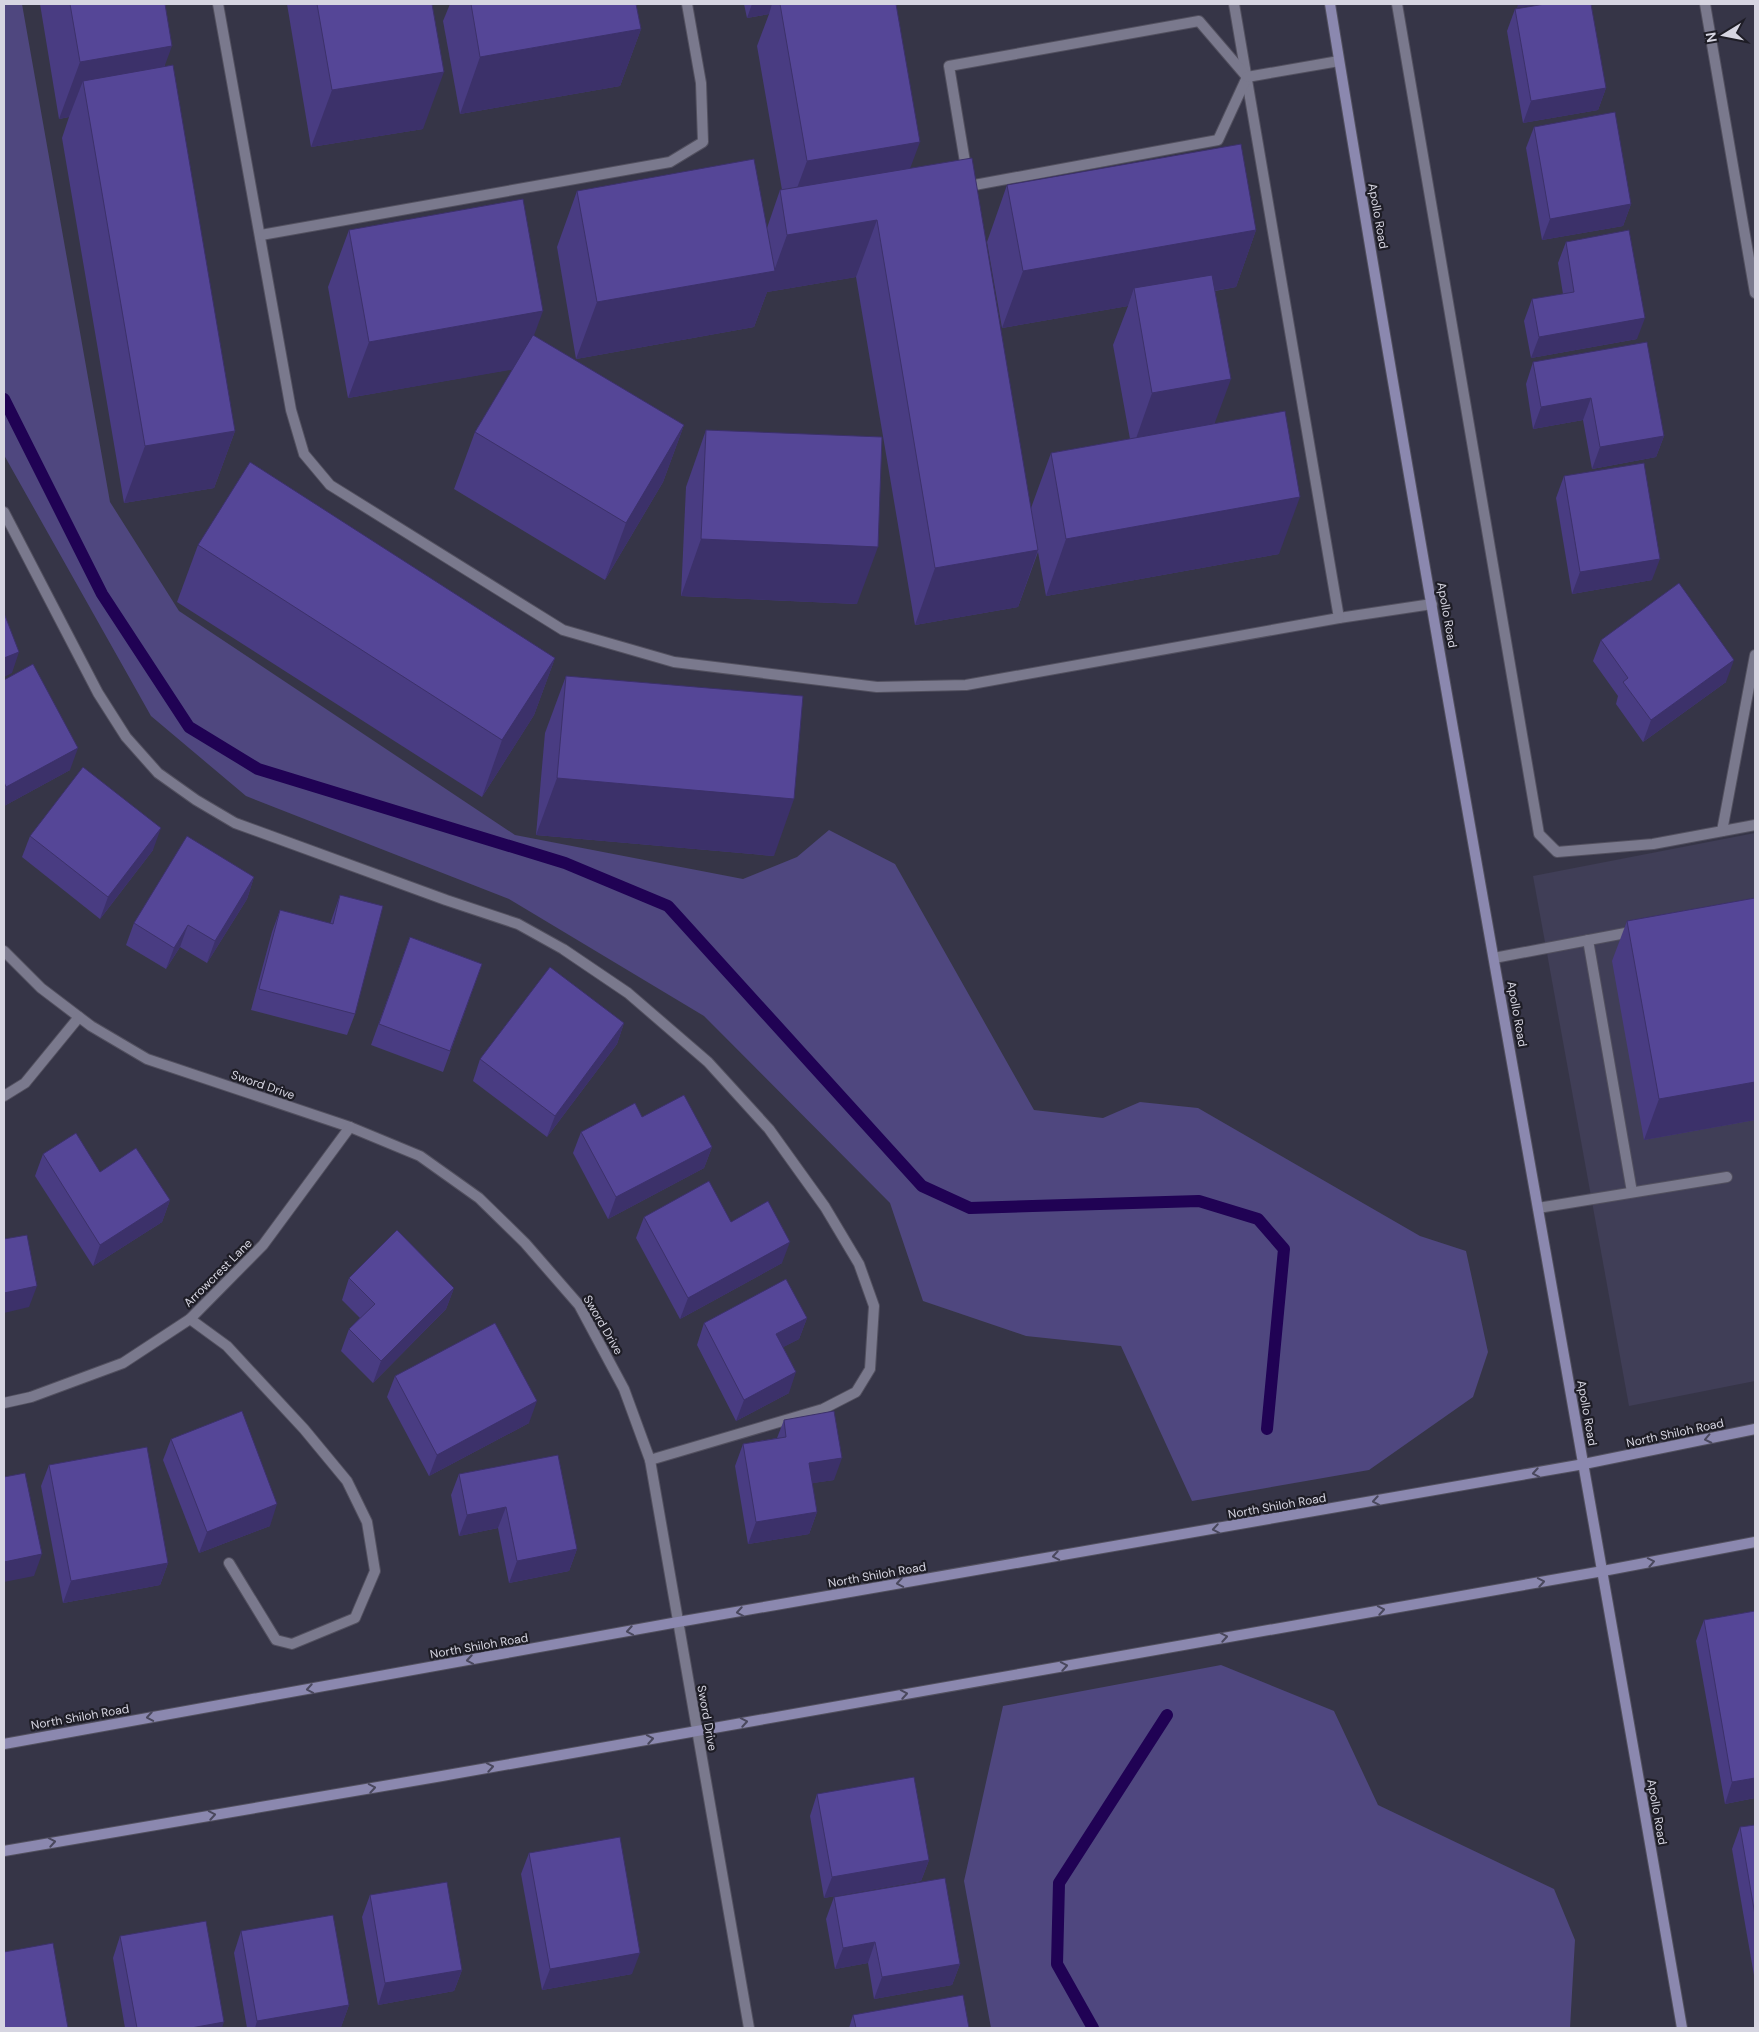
<svg xmlns="http://www.w3.org/2000/svg" width="1759" height="2032" font-family="'DM Sans',sans-serif">
  <rect width="100%" height="100%" fill="#363547"/>
  <path fill="#403e57" d="M1755,833V1381L1629,1406L1533,876Z"/>
  <g fill="#4f477f">
    <path d="M4,4H22L110,502L179,611L515,835L743,879L797,857L829,830L895,864L1034,1110L1103,1118L1140,1102L1198,1108L1420,1236L1466,1251L1488,1352L1473,1397L1369,1470L1192,1501L1121,1346L1026,1336L923,1301L890,1203L704,1016L509,899L246,796L151,716L4,455Z"/>
    <path d="M1221,1665L1334,1711L1378,1805L1554,1889L1575,1940L1570,2028H991L964,1881L1003,1706Z"/>
  </g>
  <g fill="none" stroke-linecap="round" stroke-linejoin="round">
    <g stroke="#200254" stroke-width="12">
      <path d="M4,399L102,594L189,727L258,769L565,863L668,906L922,1186L970,1208L1199,1201L1258,1219L1284,1249L1267,1429"/>
      <path d="M1093,2028L1057,1964L1059,1883L1167,1715"/>
    </g>
    <defs>
      <g id="lane">
        <path d="M218,4L291,410L304,454L330,485L563,630L674,662L877,687L966,685L1339,618L1432,604"/>
        <path d="M1234,4L1339,618"/>
        <path d="M1397,4L1539,834L1557,852L1653,844L1755,825"/>
        <path d="M1199,21L1247,77L1218,140L969,186L949,66Z"/>
        <path d="M1247,77L1339,61"/>
        <path d="M261,235L670,162L703,142L701,83L687,4"/>
        <path d="M4,512L98,693L126,737L158,773L196,800L235,823L446,900L518,924L563,949L628,993L708,1062L769,1129L825,1207L859,1264L874,1306L870,1369L856,1392L823,1409L650,1460"/>
        <path d="M1722,831L1755,655"/>
        <path d="M1588,940L1632,1192"/>
        <path d="M1494,958L1636,931"/>
        <path d="M4,1096L25,1083L79,1017"/>
        <path d="M1538,1208L1727,1177"/>
        <path d="M190,1319L227,1346L304,1429L347,1481L367,1522L375,1571L355,1618L292,1644L276,1640L229,1563"/>
      </g>
      <g id="street">
        <path d="M1705,4L1755,293"/>
        <path d="M4,951L41,988L91,1026L147,1059L350,1127L420,1156L479,1198L525,1243L579,1305L624,1389L650,1460L749,2028"/>
        <path d="M4,1403L31,1397L123,1363L190,1319L263,1245L350,1127"/>
      </g>
      <g id="secondary">
        <path d="M1330,4C1440,680 1566,1353 1682,2028"/>
        <path d="M4,1744L678,1622L1584,1464L1755,1429"/>
        <path d="M4,1851L442,1776L1603,1571L1755,1542"/>
      </g>
    </defs>
    <use href="#lane" stroke="#52505f" stroke-width="12"/>
    <use href="#street" stroke="#52505f" stroke-width="12"/>
    <use href="#secondary" stroke="#52505f" stroke-width="12"/>
    <use href="#lane" stroke="#7a798d" stroke-width="10"/>
    <use href="#street" stroke="#7a798d" stroke-width="10"/>
    <use href="#secondary" stroke="#8b88af" stroke-width="10"/>
  </g>
  <g fill="#493c82">
    <path d="M40,4H165V67L235,431L214,488L124,503L62,138L69,117L59,119Z"/>
    <path d="M287,4H432L423,129L311,147Z"/>
    <path d="M450,4H636L641,29L620,86L460,114L443,21Z"/>
    <path d="M744,4H896L910,168L1031,508L1051,453L1130,439L1113,345L1128,306L1002,328L987,242L1007,185L1256,230L1236,287L1215,291V423L1279,554L1046,596L1038,552L1018,607L915,625L856,277L767,292L754,327L576,359L557,247L577,191L767,228L780,190H782L757,46L769,14L747,18Z"/>
    <path d="M1515,9L1606,88L1598,110L1523,123L1507,31Z"/>
    <path d="M1534,127L1631,204L1623,226L1542,240L1526,148Z"/>
    <path d="M349,230L534,336L684,425L663,482L605,580L454,489L475,432L513,369L348,398L328,287Z"/>
    <path d="M1566,242L1637,339L1531,358L1524,321L1532,299L1563,294L1558,263Z"/>
    <path d="M1533,362L1664,436L1656,457L1592,469L1583,420L1533,429L1526,384Z"/>
    <path d="M706,430L857,604L681,596L686,487Z"/>
    <path d="M1564,476L1652,580L1572,594L1556,498Z"/>
    <path d="M198,545L555,658L534,715L482,797L177,602Z"/>
    <path d="M1601,640L1726,682L1643,742L1616,704L1618,696L1593,661Z"/>
    <path d="M566,676L774,856L536,835L545,733Z"/>
    <path d="M4,680L70,770L4,806Z"/>
    <path d="M30,836L153,850L100,919L22,857Z"/>
    <path d="M254,877L247,899L207,963L180,947L166,969L126,945L134,923Z"/>
    <path d="M340,895L355,1014L347,1035L251,1010L272,932L280,910L330,924Z"/>
    <path d="M1755,898V1120L1644,1140L1612,961L1627,921Z"/>
    <path d="M410,937L482,964L443,1072L371,1045Z"/>
    <path d="M624,1023L617,1044L547,1137L473,1081L480,1059Z"/>
    <path d="M642,1117L712,1147L704,1168L608,1219L573,1153L581,1132Z"/>
    <path d="M43,1154L100,1172L170,1200L162,1222L93,1266L35,1176Z"/>
    <path d="M644,1217L731,1222L782,1263L680,1319L636,1238Z"/>
    <path d="M349,1278L454,1288L446,1309L373,1383L341,1351L349,1329L360,1318L342,1300Z"/>
    <path d="M807,1318L799,1339L783,1347L789,1393L736,1421L697,1345L704,1323Z"/>
    <path d="M395,1376L529,1423L429,1476L387,1397Z"/>
    <path d="M784,1420L834,1480L812,1483L817,1512L809,1534L748,1544L735,1466L743,1444L777,1438Z"/>
    <path d="M171,1439L270,1526L199,1553L163,1460Z"/>
    <path d="M49,1465L168,1563L160,1585L63,1603L41,1486Z"/>
    <path d="M459,1474L577,1549L569,1571L509,1583L498,1528L459,1536L451,1495Z"/>
    <path d="M1755,1611V1798L1725,1804L1696,1641L1704,1620Z"/>
    <path d="M817,1794L929,1860L921,1881L824,1898L810,1816Z"/>
    <path d="M1755,1825V1981L1732,1849L1740,1827Z"/>
    <path d="M529,1853L632,1974L542,1990L521,1874Z"/>
    <path d="M370,1895L462,1970L454,1991L378,2005L362,1917Z"/>
    <path d="M834,1897L960,1964L952,1985L874,1999L868,1963L835,1969L826,1919Z"/>
    <path d="M241,1931L349,2005L341,2027L333,2028H247L234,1953Z"/>
    <path d="M120,1936L222,2028H125L113,1958Z"/>
    <path d="M853,2015L969,2028H849Z"/>
  </g>
  <g fill="#3c316a">
    <path d="M752,4H772L769,14L747,18Z"/>
    <path d="M1518,4H1540L1517,8Z"/>
    <path d="M641,29L620,86L460,114L480,57Z"/>
    <path d="M172,46L151,103L83,81L69,117L59,119L80,62Z"/>
    <path d="M444,72L423,129L311,147L332,90Z"/>
    <path d="M1606,88L1598,110L1523,123L1531,101Z"/>
    <path d="M920,142L899,198L786,218L807,161Z"/>
    <path d="M1631,204L1623,226L1542,240L1550,219Z"/>
    <path d="M877,220L856,277L767,292L754,327L576,359L597,302L774,271L787,235Z"/>
    <path d="M1256,230L1236,287L1137,304L1134,288L1128,306L1002,328L1023,271Z"/>
    <path d="M543,311L522,368L348,398L369,342Z"/>
    <path d="M1645,318L1637,339L1531,358L1539,337Z"/>
    <path d="M1231,379L1210,436L1132,450L1152,393Z"/>
    <path d="M1591,398L1583,420L1533,429L1541,407Z"/>
    <path d="M684,425L663,482L605,580L626,523Z"/>
    <path d="M235,431L214,488L124,503L145,446Z"/>
    <path d="M1664,436L1656,457L1592,469L1600,447Z"/>
    <path d="M1300,497L1279,554L1046,596L1066,539Z"/>
    <path d="M701,539L878,547L857,604L681,596Z"/>
    <path d="M1038,550L1018,607L915,625L935,568Z"/>
    <path d="M1660,559L1652,580L1572,594L1580,572Z"/>
    <path d="M19,652L12,673L4,677V658Z"/>
    <path d="M555,658L534,715L482,797L502,740Z"/>
    <path d="M1734,660L1726,682L1643,742L1651,720Z"/>
    <path d="M78,748L70,770L4,806V794L6,787Z"/>
    <path d="M557,778L794,799L774,856L536,835Z"/>
    <path d="M161,828L153,850L100,919L108,897Z"/>
    <path d="M254,877L247,899L207,963L215,941Z"/>
    <path d="M188,925L180,947L166,969L174,948Z"/>
    <path d="M624,1023L617,1044L547,1137L555,1116Z"/>
    <path d="M1755,1082V1120L1644,1140L1659,1099Z"/>
    <path d="M712,1147L704,1168L608,1219L616,1197Z"/>
    <path d="M170,1200L162,1222L93,1266L100,1245Z"/>
    <path d="M790,1242L782,1263L680,1319L688,1298Z"/>
    <path d="M37,1286L29,1307L4,1313V1293Z"/>
    <path d="M454,1288L446,1309L373,1383L381,1361Z"/>
    <path d="M807,1318L799,1339L768,1355L776,1334Z"/>
    <path d="M796,1372L789,1393L736,1421L744,1400Z"/>
    <path d="M537,1401L529,1423L429,1476L437,1455Z"/>
    <path d="M842,1458L834,1480L801,1485L809,1463Z"/>
    <path d="M277,1504L270,1526L199,1553L207,1532Z"/>
    <path d="M506,1507L498,1528L459,1536L467,1515Z"/>
    <path d="M817,1512L809,1534L748,1544L756,1522Z"/>
    <path d="M577,1549L569,1571L509,1583L517,1561Z"/>
    <path d="M42,1554L34,1576L4,1582V1562Z"/>
    <path d="M168,1563L160,1585L63,1603L71,1581Z"/>
    <path d="M1755,1778V1798L1725,1804L1732,1782Z"/>
    <path d="M929,1860L921,1881L824,1898L832,1877Z"/>
    <path d="M875,1942L868,1963L835,1969L843,1948Z"/>
    <path d="M640,1953L632,1974L542,1990L550,1969Z"/>
    <path d="M960,1964L952,1985L874,1999L882,1977Z"/>
    <path d="M462,1970L454,1991L378,2005L385,1983Z"/>
    <path d="M349,2005L341,2027L333,2028H255L257,2021Z"/>
    <path d="M224,2022L222,2028H191Z"/>
  </g>
  <g fill="#554697" stroke="#3c316a">
    <path d="M70,4H165L172,46L80,62Z"/>
    <path d="M317,4H432L444,72L332,90Z"/>
    <path d="M471,4H636L641,29L480,57Z"/>
    <path d="M780,4H896L920,142L807,161Z"/>
    <path d="M1545,4H1591L1606,88L1531,101L1515,9Z"/>
    <path d="M173,65L235,431L145,446L83,81Z"/>
    <path d="M1615,112L1631,204L1550,219L1534,127Z"/>
    <path d="M1241,144L1256,230L1023,271L1007,185Z"/>
    <path d="M972,158L1038,550L935,568L877,220L787,235L780,190Z"/>
    <path d="M754,159L775,271L597,302L577,191Z"/>
    <path d="M523,199L543,311L369,342L349,230Z"/>
    <path d="M1629,230L1645,318L1539,337L1532,299L1574,292L1566,242Z"/>
    <path d="M1212,275L1231,379L1152,393L1134,288Z"/>
    <path d="M533,335L684,425L626,523L475,432Z"/>
    <path d="M1647,342L1664,436L1600,447L1591,398L1541,407L1533,362Z"/>
    <path d="M1285,411L1300,497L1066,539L1051,453Z"/>
    <path d="M706,430L882,437L878,547L701,539Z"/>
    <path d="M250,462L555,658L502,740L198,545Z"/>
    <path d="M1644,463L1660,559L1580,572L1564,476Z"/>
    <path d="M1679,583L1734,660L1651,720L1623,682L1628,678L1601,640Z"/>
    <path d="M4,613L19,652L4,658Z"/>
    <path d="M33,664L78,748L6,787L4,782V680Z"/>
    <path d="M566,676L803,696L794,799L557,778Z"/>
    <path d="M83,767L161,828L108,897L30,836Z"/>
    <path d="M187,836L254,877L215,941L188,925L174,948L134,923Z"/>
    <path d="M340,895L383,906L355,1014L259,989L280,910L333,924Z"/>
    <path d="M1755,898V1082L1659,1099L1627,921Z"/>
    <path d="M410,937L482,964L450,1051L379,1024Z"/>
    <path d="M550,967L624,1023L555,1116L480,1059Z"/>
    <path d="M684,1095L712,1147L616,1197L581,1132L635,1103L642,1117Z"/>
    <path d="M76,1133L100,1172L136,1148L170,1200L100,1245L43,1154Z"/>
    <path d="M709,1181L731,1222L768,1201L790,1242L688,1298L644,1217Z"/>
    <path d="M397,1230L454,1288L381,1361L349,1329L375,1304L349,1278Z"/>
    <path d="M27,1235L37,1286L4,1293V1239Z"/>
    <path d="M786,1279L807,1318L776,1334L796,1372L744,1400L704,1323Z"/>
    <path d="M495,1323L537,1401L437,1455L395,1376Z"/>
    <path d="M242,1411L277,1504L207,1532L171,1439Z"/>
    <path d="M834,1411L842,1458L809,1463L817,1512L756,1522L743,1444L786,1437L784,1420Z"/>
    <path d="M147,1447L168,1563L71,1581L49,1465Z"/>
    <path d="M558,1455L577,1549L517,1561L506,1507L467,1515L459,1474Z"/>
    <path d="M25,1473L42,1554L4,1562V1477Z"/>
    <path d="M1755,1611V1778L1732,1782L1704,1620Z"/>
    <path d="M914,1777L929,1860L832,1877L817,1794Z"/>
    <path d="M1755,1825V1915L1740,1827Z"/>
    <path d="M620,1837L640,1953L550,1969L529,1853Z"/>
    <path d="M945,1878L960,1964L882,1977L875,1942L843,1948L834,1897Z"/>
    <path d="M447,1882L462,1970L385,1983L370,1895Z"/>
    <path d="M333,1915L349,2005L257,2021L241,1931Z"/>
    <path d="M206,1921L224,2022L191,2028H137L120,1936Z"/>
    <path d="M53,1943L68,2028H4V1952Z"/>
    <path d="M963,1995L969,2028H856L853,2015Z"/>
  </g>
  <defs><path id="oneway-chevron" d="M-2-3.5L2.5 0L-2 3.5" fill="none" stroke-width="1.6" stroke-linecap="round" stroke-linejoin="round" transform="scale(1.25)"/></defs>
  <g stroke="#4a485d">
    <use href="#oneway-chevron" transform="translate(1708 1439) rotate(168)"/>
    <use href="#oneway-chevron" transform="translate(1536 1473) rotate(170)"/>
    <use href="#oneway-chevron" transform="translate(1376 1501) rotate(170)"/>
    <use href="#oneway-chevron" transform="translate(1216 1529) rotate(170)"/>
    <use href="#oneway-chevron" transform="translate(1056 1556) rotate(170)"/>
    <use href="#oneway-chevron" transform="translate(1651 1562) rotate(-11)"/>
    <use href="#oneway-chevron" transform="translate(1541 1582) rotate(-10)"/>
    <use href="#oneway-chevron" transform="translate(900 1583) rotate(170)"/>
    <use href="#oneway-chevron" transform="translate(1381 1610) rotate(-10)"/>
    <use href="#oneway-chevron" transform="translate(740 1612) rotate(170)"/>
    <use href="#oneway-chevron" transform="translate(630 1631) rotate(170)"/>
    <use href="#oneway-chevron" transform="translate(1224 1637) rotate(-10)"/>
    <use href="#oneway-chevron" transform="translate(470 1660) rotate(170)"/>
    <use href="#oneway-chevron" transform="translate(1064 1666) rotate(-10)"/>
    <use href="#oneway-chevron" transform="translate(310 1689) rotate(170)"/>
    <use href="#oneway-chevron" transform="translate(904 1694) rotate(-10)"/>
    <use href="#oneway-chevron" transform="translate(150 1717) rotate(170)"/>
    <use href="#oneway-chevron" transform="translate(744 1722) rotate(-10)"/>
    <use href="#oneway-chevron" transform="translate(650 1739) rotate(-10)"/>
    <use href="#oneway-chevron" transform="translate(490 1767) rotate(-10)"/>
    <use href="#oneway-chevron" transform="translate(372 1788) rotate(-10)"/>
    <use href="#oneway-chevron" transform="translate(212 1815) rotate(-10)"/>
    <use href="#oneway-chevron" transform="translate(52 1842) rotate(-10)"/>
  </g>
  <g text-anchor="middle" stroke-width="4.5" stroke-linejoin="round" paint-order="stroke">
    <g font-size="12" fill="#d6d5e1" stroke="#1e1d26">
      <text transform="translate(1378 216) rotate(80)" y="4">Apollo Road</text>
      <text transform="translate(1447 615) rotate(80)" y="4">Apollo Road</text>
      <text transform="translate(1517 1014) rotate(80)" y="4">Apollo Road</text>
      <text transform="translate(263 1085) rotate(19)" y="4">Sword Drive</text>
      <text transform="translate(218 1273) rotate(-45)" y="4">Arrowcrest Lane</text>
      <text transform="translate(603 1325) rotate(60)" y="4">Sword Drive</text>
      <text transform="translate(1587 1413) rotate(80)" y="4">Apollo Road</text>
      <text transform="translate(1675 1433) rotate(-12)" y="4">North Shiloh Road</text>
      <text transform="translate(1277 1506) rotate(-10)" y="4">North Shiloh Road</text>
      <text transform="translate(877 1575) rotate(-10)" y="4">North Shiloh Road</text>
      <text transform="translate(479 1646) rotate(-10)" y="4">North Shiloh Road</text>
      <text transform="translate(80 1717) rotate(-10)" y="4">North Shiloh Road</text>
      <text transform="translate(707 1718) rotate(80)" y="4">Sword Drive</text>
      <text transform="translate(1657 1812) rotate(80)" y="4">Apollo Road</text>
    </g>
  </g>
  <rect width="1759" height="2032" fill="none" stroke="#d6d5e1" stroke-width="10"/>
  <g transform="translate(1724 35) rotate(260)" stroke="#1e1d26" stroke-width="4" paint-order="stroke">
  <path d="M0-4L9 19L0 12L-9 19Z" fill="#d6d5e1"/>
  <text y="-8" font-size="14" font-weight="bold" text-anchor="middle" fill="#d6d5e1">N</text>
  </g>
</svg>
